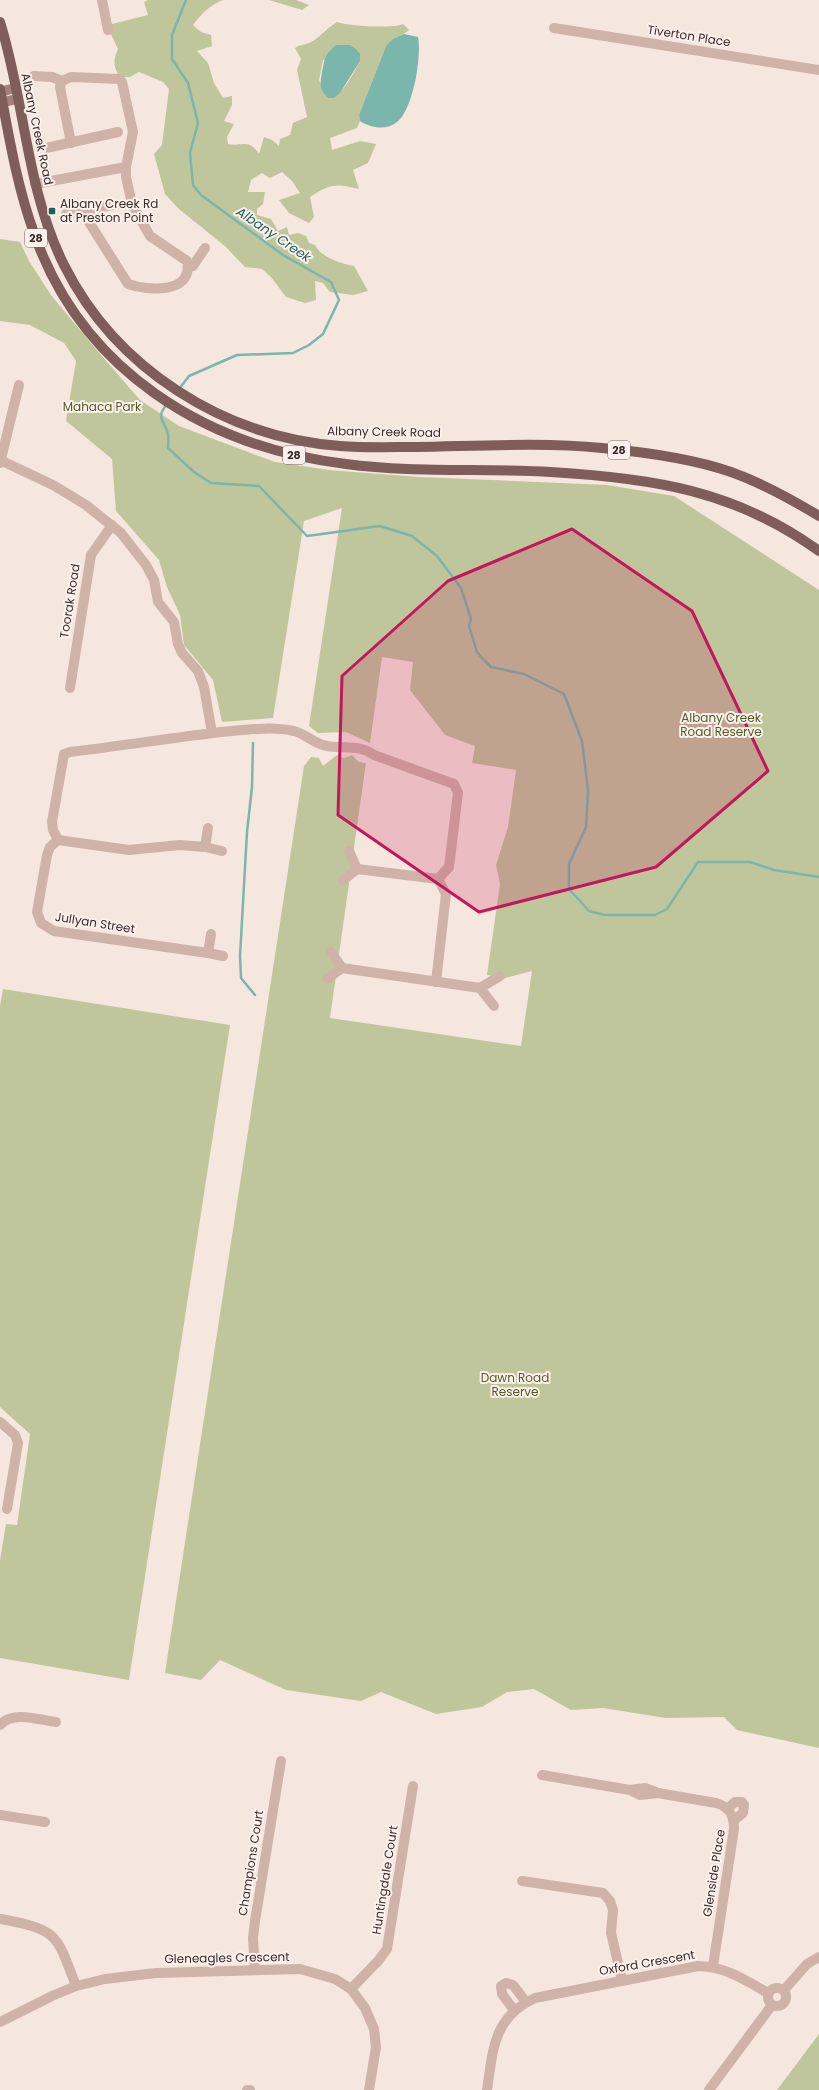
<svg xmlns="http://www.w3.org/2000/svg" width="819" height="2090" font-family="Poppins,sans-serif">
  <rect width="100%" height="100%" fill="#f5e6de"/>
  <g fill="#c0c69c" fill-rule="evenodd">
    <path d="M148,0H223C210,5 201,14 193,25L201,32L211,35L212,46L197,51L208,63L214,83L223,98L232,96V105L224,121L234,124L227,137L228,144C243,147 248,138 259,154L264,137L272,140L279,146L280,139L290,135L293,123L307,117L297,70L301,59L295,48C301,44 305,45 311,42C319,38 328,27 337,22C348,26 392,29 403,24L409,30L386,46L359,115L360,121L357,128L330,138L332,150L360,141L376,144L368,163L353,170L359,189C335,183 330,184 310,197L314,217L309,223L289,213L279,200L300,193L292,181L282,172L270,178L262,173L251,180L248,192H265L263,204L257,209V215L271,219L278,231L287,227L289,235L298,233L306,236L309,243L315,245C322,258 340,263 354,266L368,291L353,295L330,292L323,283L315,281L316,300L305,303L286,297L271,277L262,269L245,267L226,247L179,209L165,194L154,154L162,145L169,89L163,82L139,72L130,77H120C113,67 113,60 118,49L110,32L112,24L148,15L144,2ZM323,60L360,61C353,73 343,97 328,98L319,80Z"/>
    <path d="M269,0H296L309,5L302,10Z"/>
    <path d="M0,239L20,242L29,261L51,295L95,348L140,400L179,426L275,462L329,470L419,477L607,485L674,496L819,590V1748L737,1730L724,1717L666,1718L603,1708L571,1710L534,1689L507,1692L482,1707L436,1714L381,1692L361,1701L286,1690L220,1660L201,1680L165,1673L304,766L311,757L319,758L323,766L337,755L344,758L352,755L359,762L366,763L330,1018L521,1046L532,971L505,978L487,975L500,884L496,865L508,827L516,770L472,763L475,746L445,735L410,690L413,662L382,657L370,743L346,732L318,733L309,726L342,508L304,521L273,718L222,722L213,680L184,645L180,615L167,587L159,560L116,511L112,459L66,421L76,361L64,343L30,325L0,321Z"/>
    <path d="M3,989L230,1025L129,1680L0,1658V1560L6,1524L17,1525L30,1434L0,1407V1006Z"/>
    <path d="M819,2034V2090H777Z"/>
  </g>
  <g fill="#7ab6ac">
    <path d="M404,34L418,37C422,56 413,110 397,122C386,131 371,128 360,121L359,115L386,46L393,39Z"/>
    <path d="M336,45H350L356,49L360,54V61L340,93L334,98H328C319,90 320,83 322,72C325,58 324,55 336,45Z"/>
  </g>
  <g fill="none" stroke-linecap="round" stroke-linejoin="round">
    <g stroke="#7ab6ac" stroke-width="2.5">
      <path d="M179,389L189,376L237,355L293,353L309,345L323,334L339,300L331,282L283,255L201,195L193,185L190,153L198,123L188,83L172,59V35L186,0"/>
      <path d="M167,404C155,419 164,419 168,434C169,438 168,444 168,448L194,472L211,483L259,486L307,536L380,526L412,536L437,556L461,588L471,619L469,626L477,652L483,659L491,667L524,674L564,694L582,741L588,790L586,827L569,864V889L589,911L605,915H655L667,909L698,862H750L774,870L819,877"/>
      <path d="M253,743L252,787L247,832L240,956L241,978L255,995"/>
    </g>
    <g stroke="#cfb3a8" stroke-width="10">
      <path d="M102,0L108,30"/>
      <path d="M554,28L819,70"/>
      <path d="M34,76L52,77L62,81"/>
      <path d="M71,143L60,87L62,81L71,77L119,79L122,82L133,132L126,167V177L132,204L150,236L187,261C194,294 148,291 128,284L82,211"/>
      <path d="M46,148L118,132"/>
      <path d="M35,184L126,167"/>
      <path d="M66,214L117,204"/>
      <path d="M188,267L193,266L205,248"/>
      <path d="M0,460L53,485L86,505L121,533L146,565L154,580L158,602L174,622L178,644L182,653L198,671L204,687L212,733"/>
      <path d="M0,463L19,385"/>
      <path d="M70,688L91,555L112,525"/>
      <path d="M208,828L205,847L222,851"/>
      <path d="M58,840L129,850L180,845L205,847"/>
      <path d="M357,869L438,879"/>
      <path d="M343,880L357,869L349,851"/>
      <path d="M211,934L208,953L223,956"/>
      <path d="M208,953L54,931L41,923L37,912L47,855L50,847L58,840L53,830L52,822L64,754L70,752C121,746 171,738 221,732C245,730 271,726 294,731C306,734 314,744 327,746C344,749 359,744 374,755L454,784L458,793L449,867L438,879L446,894L436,982"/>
      <path d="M342,968L480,988"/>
      <path d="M327,979L342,968L331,952"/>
      <path d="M494,1006L480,988L500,976"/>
      <path d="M0,1422L15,1435L18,1443L7,1509"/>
      <path d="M0,1725C13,1710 39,1720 56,1722"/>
      <path d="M542,1775L630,1790L640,1795L658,1793"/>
      <path d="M630,1790L645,1788L658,1793L716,1803C730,1807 734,1816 734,1829L713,1966"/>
      <path d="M727,1809L735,1802H742L744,1805L743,1813L734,1820"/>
      <path d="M0,1815L45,1822"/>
      <path d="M522,1881L603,1893L610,1901L613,1910L611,1933L622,1980"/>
      <path d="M1,1919C58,1930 56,1933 76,1986"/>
      <path d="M255,1970L253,1938L255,1921L281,1761"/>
      <circle cx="777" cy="1997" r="9"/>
      <path d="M351,1989L378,1961L387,1949L413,1786"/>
      <path d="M784,1990L807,1964L819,1957"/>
      <path d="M514,2010L502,1994L501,1986L506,1983L513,1985L526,2002"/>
      <path d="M0,2022L52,1996L76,1986L105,1979L156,1973L300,1969L335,1979L351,1989L365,2008L374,2029L376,2047L369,2090"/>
      <path d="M247,2090H250"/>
      <path d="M487,2090C493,2050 493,2017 535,1998L698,1966C724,1966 745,1980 768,1993"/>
      <path d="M709,2090L772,2005"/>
    </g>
    <g stroke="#a38079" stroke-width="10">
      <path d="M0,92L15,88"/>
      <path d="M0,103L17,99"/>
    </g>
    <g stroke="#7f5e59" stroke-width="10">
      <path d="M0,22C25,102 26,189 64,265C116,369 224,437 340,446C365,448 391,447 416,447C478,446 541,442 602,448C644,452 691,458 731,472C762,483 791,499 819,516"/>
      <path d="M0,89C9,137 17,186 34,233C82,371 206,447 346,464C413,473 483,468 551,472C651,478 735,490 819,551"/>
    </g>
  </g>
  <path fill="#c2185b" fill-opacity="0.2" stroke="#c2185b" stroke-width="3" stroke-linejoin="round" d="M572,529L692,611L768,771L656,867L479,912L338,815L342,676L448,581Z"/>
  <rect fill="#1a6259" stroke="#fcf1ec" stroke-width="1.5" x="48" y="207" width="8" height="8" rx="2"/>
  <g text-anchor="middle" stroke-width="4" stroke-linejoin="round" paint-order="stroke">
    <g fill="#fcf1ec" stroke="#756664" stroke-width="1">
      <rect x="25" y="229" width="22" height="18" rx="3"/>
      <rect x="608" y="441" width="22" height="18" rx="3"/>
      <rect x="283" y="446" width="22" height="18" rx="3"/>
    </g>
    <g font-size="11" font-weight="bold" fill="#3b2b29">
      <text x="36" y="242">28</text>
      <text x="619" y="454">28</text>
      <text x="294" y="459">28</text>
    </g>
    <g font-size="12" fill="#3b2b29" stroke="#fcf1ec">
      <text transform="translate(689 36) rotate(9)" y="4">Tiverton Place</text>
      <text transform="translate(37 129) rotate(78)" y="4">Albany Creek Road</text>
      <text transform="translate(384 432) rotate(1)" y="4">Albany Creek Road</text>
      <text transform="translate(70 601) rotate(-81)" y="4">Toorak Road</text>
      <text transform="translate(95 923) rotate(9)" y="4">Jullyan Street</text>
      <text transform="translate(251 1863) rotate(-81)" y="4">Champions Court</text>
      <text transform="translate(714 1873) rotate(-81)" y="4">Glenside Place</text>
      <text transform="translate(385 1880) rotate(-81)" y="4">Huntingdale Court</text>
      <text transform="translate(227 1958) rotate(-1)" y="4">Gleneagles Crescent</text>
      <text transform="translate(647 1963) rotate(-10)" y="4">Oxford Crescent</text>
    </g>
    <g font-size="12" fill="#3b2b29" stroke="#fcf1ec" text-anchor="start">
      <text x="60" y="208">Albany Creek Rd<tspan x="60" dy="14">at Preston Point</tspan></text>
    </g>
    <g font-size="12" fill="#545d2a" stroke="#fcf1ec">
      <text x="102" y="411">Mahaca Park</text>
      <text x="721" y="722">Albany Creek<tspan x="721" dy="14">Road Reserve</tspan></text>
      <text x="515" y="1382">Dawn Road<tspan x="515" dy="14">Reserve</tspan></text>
    </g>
    <g font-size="13" font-style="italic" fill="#1a6259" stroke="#fcf1ec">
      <text transform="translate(274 234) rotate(34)" y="5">Albany Creek</text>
    </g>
  </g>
</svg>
